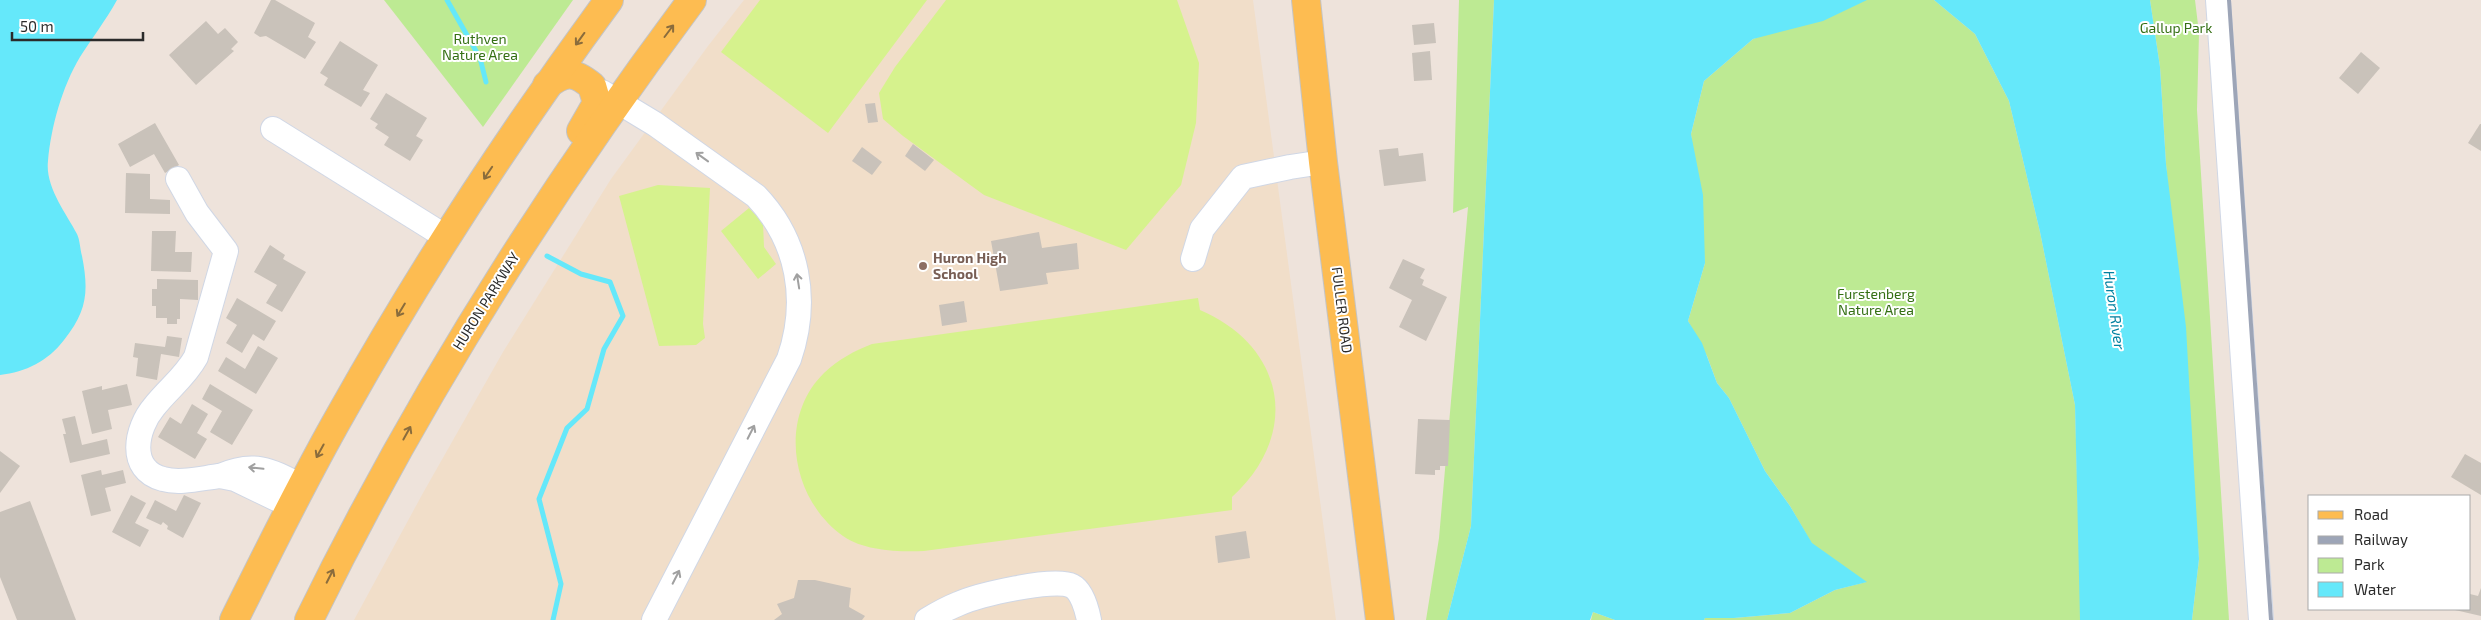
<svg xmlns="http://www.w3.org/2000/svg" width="2481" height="620" font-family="'Exo 2',sans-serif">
  <rect width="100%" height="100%" fill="#eee3db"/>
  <path fill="#f1dec9" d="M744,0H1253L1336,620H354L423,493L503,352L611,179L708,46Z"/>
  <g fill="#bdea93">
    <path d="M384,0H573L483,127Z"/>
    <path d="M1459,0H1494L1471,526L1447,620H1426L1439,538L1468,207L1453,213Z"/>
    <path d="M1862,0H1934L1975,34L2009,101L2040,232L2075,405L2081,620H1704L1705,618H1734L1790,613L1835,590L1866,582L1812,544L1790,506L1765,471L1729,398L1717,383L1707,356L1688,321L1705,263L1691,134L1704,81L1753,39Z"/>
    <path d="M2150,0H2195L2199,33L2197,110L2229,620H2192L2199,559L2166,164L2160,67Z"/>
    <path d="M1593,612L1615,620H1591Z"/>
  </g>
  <g fill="#d6f28d">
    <path d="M760,0H927L828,133L721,52Z"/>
    <path d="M946,0H1177L1199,63L1196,123L1181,185L1126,250L984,195L903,136L883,119L879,93L895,67Z"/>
    <path d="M658,185L710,188L703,324L705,338L696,345L659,346L619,196Z"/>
    <path d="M749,208L763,223L764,247L776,264L758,279L721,231Z"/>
    <path d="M1198,298L1200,310C1286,347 1301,434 1232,497V510L924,551C899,552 864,551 843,536C792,500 777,419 824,373C839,359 854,351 872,344Z"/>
  </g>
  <g fill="#65e8fa">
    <path d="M0,0H117C106,20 92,38 80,57C62,87 51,127 48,161C45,187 66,213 77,234C80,240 80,249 82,256C89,292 87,311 64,340C48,361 26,372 0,375Z"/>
    <path d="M1494,0H1867L1823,21L1753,39L1704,81L1691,134L1703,195L1705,263L1688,321L1702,343L1717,383L1729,398L1765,471L1790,506L1812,543L1867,582L1835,590L1790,613L1734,618H1705L1704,620H1615L1593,612L1590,620H1447L1471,526Z"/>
    <path d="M1934,0H2150L2160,67L2166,164L2186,327L2199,559L2192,620H2080L2075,405L2040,232L2009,101L1975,34Z"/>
  </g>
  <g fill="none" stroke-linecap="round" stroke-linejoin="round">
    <g stroke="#65e8fa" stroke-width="5">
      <path d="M447,0L480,58L486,82"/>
      <path d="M547,256L581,274L610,282L623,316L604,349L587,409L567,428L539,499L561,584L553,620"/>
    </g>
  </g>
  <g fill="#c9c2ba">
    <path d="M271,0H275L315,23L308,37L316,42L305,59L266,36L260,37L254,33Z"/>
    <path d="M206,21L218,34L225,28L238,42L231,49L234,51L196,85L169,55Z"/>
    <path d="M1434,23L1436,43L1414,45L1412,25Z"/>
    <path d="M340,41L378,65L363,90L370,93L361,107L324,85L328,78L320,73Z"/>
    <path d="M1430,51L1432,80L1414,81L1412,53Z"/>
    <path d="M2361,52L2380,68L2358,94L2339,78Z"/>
    <path d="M386,93L427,118L416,136L423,140L410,161L384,145L389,137L375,128L378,124L370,119Z"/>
    <path d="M875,103L878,122L868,123L865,104Z"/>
    <path d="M155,123L179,165L165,173L154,154L130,167L118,144Z"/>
    <path d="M2480,124H2481V151L2468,143Z"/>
    <path d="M913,144L934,160L925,171L905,156Z"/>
    <path d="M862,147L882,162L872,175L852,161Z"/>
    <path d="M1398,148L1399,156L1423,153L1426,181L1384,186L1379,150Z"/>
    <path d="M126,173L150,174V199L170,200V214L125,213Z"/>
    <path d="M152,231H176L175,252H192L191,272L151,271Z"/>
    <path d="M1039,232L1042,248L1077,243L1079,269L1046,273L1048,284L1000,291L991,241Z"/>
    <path d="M270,245L285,255L283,259L306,272L282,312L266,303L277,285L254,272Z"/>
    <path d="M1403,259L1425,269L1420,278L1424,280L1422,285L1447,297L1426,341L1399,327L1412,300L1389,288Z"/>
    <path d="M157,279L198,280V300L180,299V319H177V324H167V318H156V306H152V289H157Z"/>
    <path d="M237,298L276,321L264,341L253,334L242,353L226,343L237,325L226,318Z"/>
    <path d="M964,301L967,322L942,326L939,305Z"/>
    <path d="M167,336L182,338L179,357L161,354L157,380L136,376L138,358L133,357L135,343L165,347Z"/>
    <path d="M258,346L278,358L256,394L218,371L226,357L245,369Z"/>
    <path d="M127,384L132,405L108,410L112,429L92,434L82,391L102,386V390Z"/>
    <path d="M210,384L253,410L232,445L210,432L222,411L202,399Z"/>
    <path d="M192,404L208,414L197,433L207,439L195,459L158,437L170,417L181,424Z"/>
    <path d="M75,416L82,445L107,439L110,454L70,463L63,434H66L62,419Z"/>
    <path d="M1418,419L1450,420L1448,466H1440V470H1435V475L1415,474Z"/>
    <path d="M0,451L20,466L0,493Z"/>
    <path d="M2465,454L2481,463V495L2451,477Z"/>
    <path d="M101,470L102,475L123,470L126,483L105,488L111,511L91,516L81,475Z"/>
    <path d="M131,495L146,503L135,523L149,530L140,547L112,532Z"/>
    <path d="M184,495L201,503L183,538L167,529L168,526L163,522L161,525L146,518L155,500L176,511Z"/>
    <path d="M30,501L76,620H17L0,577V512Z"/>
    <path d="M1246,531L1250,558L1218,563L1215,536Z"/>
    <path d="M798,580H815L851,588L849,607L865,616L862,620H774L782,614L777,604L794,598Z"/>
    <path d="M2481,588V616L2455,610L2470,609V594L2478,596Z"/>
  </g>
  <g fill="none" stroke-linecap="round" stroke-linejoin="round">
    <defs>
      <g id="minor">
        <path d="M2218,0L2261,620"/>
        <path d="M602,92L655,124L756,196C799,241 809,301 789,359L654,620"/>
        <path d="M273,129L446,237"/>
        <path d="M178,179L197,213L226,251L196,357C185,377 168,389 154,407C136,428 127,470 163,479C180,484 202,478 220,476"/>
        <path d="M1193,259L1202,229L1243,177L1290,167L1323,162"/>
        <path d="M291,506L235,479L220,476C254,461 270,470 301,486"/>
        <path d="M927,620C937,614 948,608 958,604C978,595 1054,577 1072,586C1082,591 1087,610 1089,620"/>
      </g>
      <g id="major">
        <path d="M1306,0L1323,162L1380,620"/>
        <path d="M547,85C566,71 574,71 592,86L597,103L581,131"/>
        <path d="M234,620C269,550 303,480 342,412C422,269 512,132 609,0"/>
        <path d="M309,620C416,401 546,195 692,0"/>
      </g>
    </defs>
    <use href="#minor" stroke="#d0d7e5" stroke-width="26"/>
    <use href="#major" stroke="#c4c4c4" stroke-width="30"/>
    <use href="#minor" stroke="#fff" stroke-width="24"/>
    <use href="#major" stroke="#fdbc51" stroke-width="28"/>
    <path stroke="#9da5b7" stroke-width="4" d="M2229,0L2271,620"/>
  </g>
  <defs><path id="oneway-shaft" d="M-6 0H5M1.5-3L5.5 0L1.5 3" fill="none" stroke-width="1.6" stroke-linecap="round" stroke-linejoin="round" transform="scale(1.25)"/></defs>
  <g stroke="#8a6c3c">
    <use href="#oneway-shaft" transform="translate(669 31) rotate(-53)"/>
    <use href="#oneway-shaft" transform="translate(580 39) rotate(126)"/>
    <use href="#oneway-shaft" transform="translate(488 173) rotate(124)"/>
    <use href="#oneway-shaft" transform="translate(401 310) rotate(121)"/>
    <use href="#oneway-shaft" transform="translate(407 433) rotate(-61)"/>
    <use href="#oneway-shaft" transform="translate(320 451) rotate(119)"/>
    <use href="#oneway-shaft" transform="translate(330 576) rotate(-63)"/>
  </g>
  <g stroke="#a0a0a0">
    <use href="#oneway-shaft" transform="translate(702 157) rotate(-144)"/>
    <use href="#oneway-shaft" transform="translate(798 281) rotate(-99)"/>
    <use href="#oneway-shaft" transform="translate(751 432) rotate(-63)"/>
    <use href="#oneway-shaft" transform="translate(256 468) rotate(-174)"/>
    <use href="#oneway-shaft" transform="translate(676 577) rotate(-63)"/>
  </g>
  <circle fill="#8d6e63" stroke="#fff" stroke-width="2" cx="923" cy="266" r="5"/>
  <g text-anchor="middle" stroke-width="4" stroke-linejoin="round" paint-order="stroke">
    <g font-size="14" fill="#346f13" stroke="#fff">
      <text x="2176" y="33">Gallup Park</text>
      <text x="480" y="44">Ruthven<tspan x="480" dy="16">Nature Area</tspan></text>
      <text x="1876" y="299">Furstenberg<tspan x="1876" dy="16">Nature Area</tspan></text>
    </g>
    <g font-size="14" font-weight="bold" fill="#785e54" stroke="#fff" text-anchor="start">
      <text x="933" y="263">Huron High<tspan x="933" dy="16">School</tspan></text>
    </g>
    <g font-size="14" fill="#2b2b2b" stroke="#fff">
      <text transform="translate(486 301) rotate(-58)" y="5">HURON PARKWAY</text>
      <text transform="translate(1342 310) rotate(83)" y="5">FULLER ROAD</text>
    </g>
    <g font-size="15" font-style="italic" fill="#0281a0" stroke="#fff">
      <text transform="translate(2114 310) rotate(82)" y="5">Huron River</text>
    </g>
  </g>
  <rect x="2308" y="495" width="162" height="115" fill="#ffffff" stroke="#aaaaaa"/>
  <rect x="2318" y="511" width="25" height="8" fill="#fdbc51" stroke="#aaaaaa"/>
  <text x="2354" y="520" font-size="15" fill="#2b2b2b">Road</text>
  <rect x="2318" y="536" width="25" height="8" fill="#9da5b7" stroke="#aaaaaa"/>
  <text x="2354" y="545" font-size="15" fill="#2b2b2b">Railway</text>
  <rect x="2318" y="558" width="25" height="15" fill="#bdea93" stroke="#aaaaaa"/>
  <text x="2354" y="570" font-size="15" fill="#2b2b2b">Park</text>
  <rect x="2318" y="582" width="25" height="15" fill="#65e8fa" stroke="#aaaaaa"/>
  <text x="2354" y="595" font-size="15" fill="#2b2b2b">Water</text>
  <path d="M12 32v8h131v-8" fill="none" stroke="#2b2b2b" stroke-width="2.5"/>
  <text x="20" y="32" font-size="15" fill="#2b2b2b" stroke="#ffffff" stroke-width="4" paint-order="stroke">50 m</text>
</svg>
